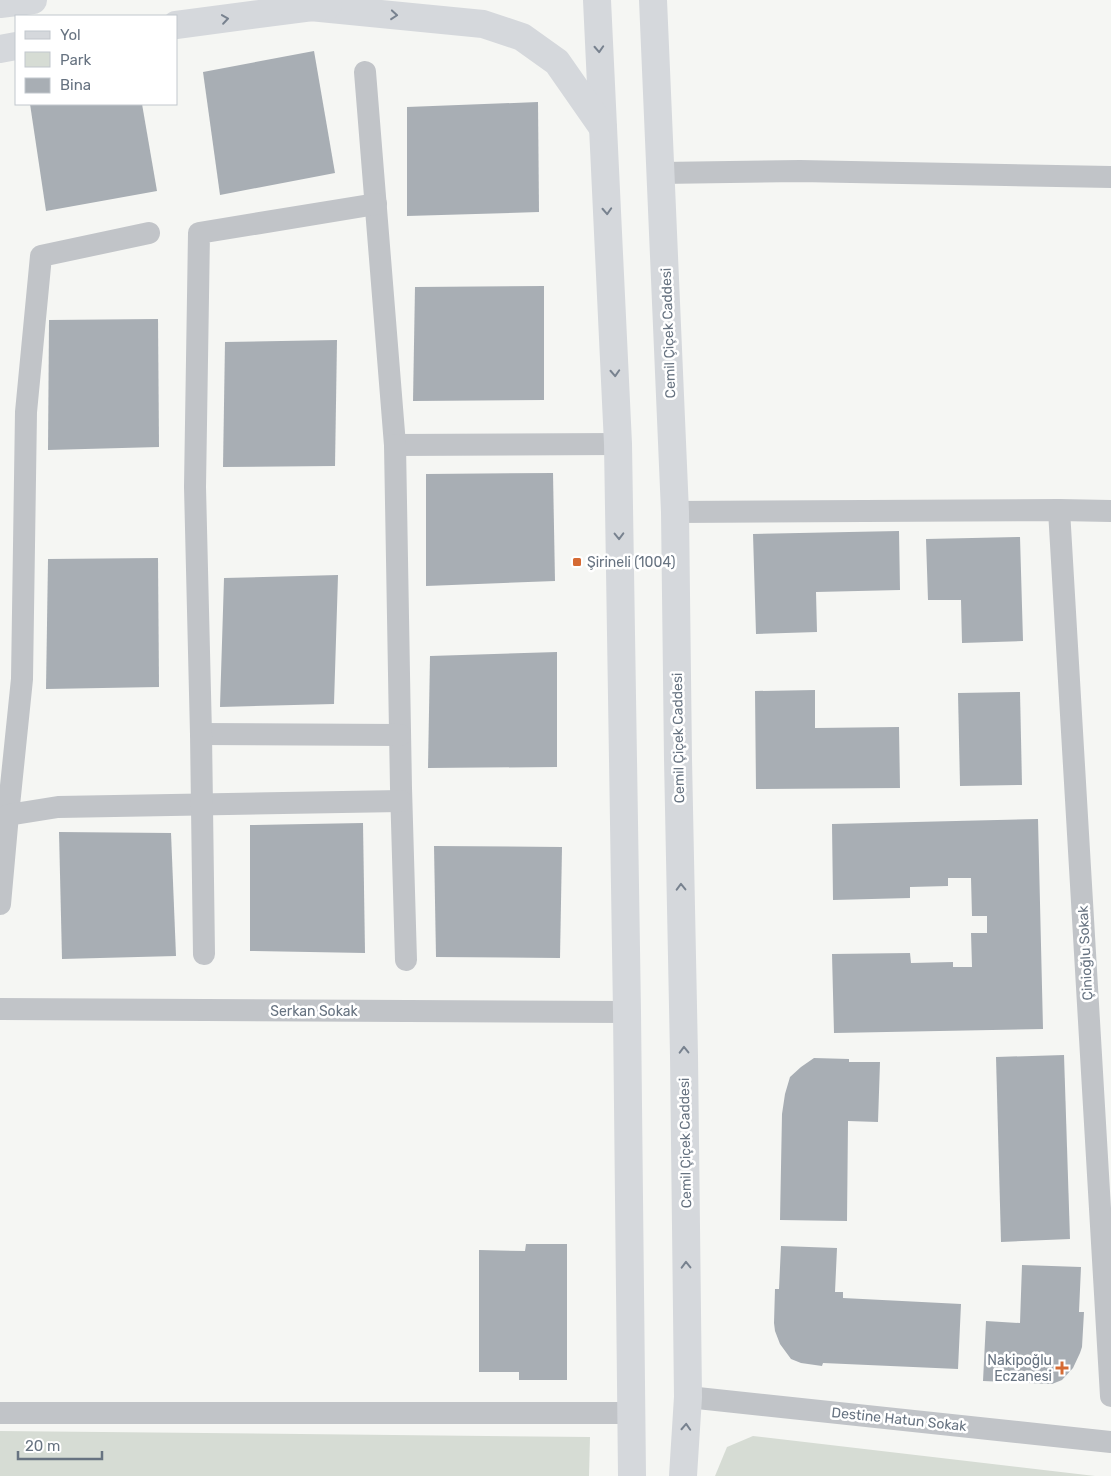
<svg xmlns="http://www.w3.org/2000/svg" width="1111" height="1476" font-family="Rubik,sans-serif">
  <rect width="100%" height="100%" fill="#f5f6f3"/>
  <g fill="#d6dcd4">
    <path d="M0,1431L590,1437L589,1476H0Z"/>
    <path d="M753,1436L1095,1476H715L727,1447Z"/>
  </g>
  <g fill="#a8aeb4">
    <path d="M314,51L335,173L220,195L203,72Z"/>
    <path d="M538,102L539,212L407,216V107Z"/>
    <path d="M30,104H142L157,191L46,211Z"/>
    <path d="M544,286V400L413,401L415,287Z"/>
    <path d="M158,319L159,447L48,450L49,320Z"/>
    <path d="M337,340L335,466L223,467L225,342Z"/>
    <path d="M553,473L555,581L426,586V474Z"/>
    <path d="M899,531L900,590L816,592L817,632L756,634L753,534Z"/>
    <path d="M1020,537L1023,641L962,643L961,600H928L926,539Z"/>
    <path d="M158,558L159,687L46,689L48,559Z"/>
    <path d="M338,575L334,704L220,707L224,578Z"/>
    <path d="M557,652V767L428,768L430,656Z"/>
    <path d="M815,690V728L899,727L900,788L756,789L755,691Z"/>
    <path d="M1020,692L1022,785L960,786L958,693Z"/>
    <path d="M1038,819L1043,1029L834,1033L832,954L910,953L911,963L953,962V967H972L971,933H987V916H972L971,878H948V886L910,887V898L833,900L832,824Z"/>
    <path d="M363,823L365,953L250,951V825Z"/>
    <path d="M59,832L171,833L176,956L62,959Z"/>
    <path d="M434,846L562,847L560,958L436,957Z"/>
    <path d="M1064,1055L1070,1239L1001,1242L996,1057Z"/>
    <path d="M814,1058L849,1059V1062H880L878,1122L848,1121L847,1221L780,1220L782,1114L785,1094L790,1077L801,1067Z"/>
    <path d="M526,1244H567V1380H519V1372H479V1250L525,1251Z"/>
    <path d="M781,1246L837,1248L835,1292H843V1298L961,1304L958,1369L823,1363L822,1366L801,1363L791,1359L780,1344L775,1331L774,1323L775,1289H779Z"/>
    <path d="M1022,1265L1081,1267L1079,1312H1084L1082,1347L1080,1353L1073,1368L1062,1380L1052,1384L983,1381L986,1321L1020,1323Z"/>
  </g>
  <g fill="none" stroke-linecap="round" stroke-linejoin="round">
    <g stroke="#c1c4c8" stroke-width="22">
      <path d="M365,72L395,445L618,444"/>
      <path d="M661,173L800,171L1111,177"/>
      <path d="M395,445L401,788L406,960"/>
      <path d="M1059,510L1111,1396"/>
      <path d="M675,512L1059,510L1111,511"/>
      <path d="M201,734L400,735"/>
      <path d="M8,815L22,679L26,412L41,256L149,233"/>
      <path d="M0,904L8,815L58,807L401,801"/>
      <path d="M204,954L201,734L195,487L199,233L376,204"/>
      <path d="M0,1009L627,1012"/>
      <path d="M688,1397L1111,1442"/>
      <path d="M0,1413H632"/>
    </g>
    <g stroke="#d5d8dc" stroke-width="28">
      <path d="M597,0L618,444L627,1012L632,1476"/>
      <path d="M653,0L675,512L678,759L684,1056L688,1397L683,1476"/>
      <path d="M0,4L33,0"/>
      <path d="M310,7L483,24L522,37L557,62L603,128"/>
      <path d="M176,25L328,5"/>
      <path d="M0,49L16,46"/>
    </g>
  </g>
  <defs><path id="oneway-chevron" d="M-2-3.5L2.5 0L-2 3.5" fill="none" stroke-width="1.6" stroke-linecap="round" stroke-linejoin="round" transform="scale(1.25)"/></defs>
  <g stroke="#78828f">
    <use href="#oneway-chevron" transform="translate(394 15) rotate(5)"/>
    <use href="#oneway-chevron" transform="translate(225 19) rotate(-8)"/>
    <use href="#oneway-chevron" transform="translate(599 49) rotate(87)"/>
    <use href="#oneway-chevron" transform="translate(607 211) rotate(87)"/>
    <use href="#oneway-chevron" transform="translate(615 373) rotate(87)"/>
    <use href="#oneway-chevron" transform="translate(619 536) rotate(89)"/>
    <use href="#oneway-chevron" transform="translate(681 887) rotate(-91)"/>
    <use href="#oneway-chevron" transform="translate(684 1050) rotate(-91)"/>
    <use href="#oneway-chevron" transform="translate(686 1265) rotate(-91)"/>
    <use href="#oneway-chevron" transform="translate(686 1427) rotate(-87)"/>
  </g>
  <g fill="#d56a33" stroke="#fff" stroke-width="2">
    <rect x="572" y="557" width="10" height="10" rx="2.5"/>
    <path d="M1059.5 1360.5h5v5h5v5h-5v5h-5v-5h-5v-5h5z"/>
  </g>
  <g text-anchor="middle" stroke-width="5" stroke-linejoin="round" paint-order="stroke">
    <g font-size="14" fill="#677381" stroke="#fff">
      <text transform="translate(668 333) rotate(-92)" y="5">Cemil Çiçek Caddesi</text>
      <text transform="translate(678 738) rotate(-91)" y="5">Cemil Çiçek Caddesi</text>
      <text transform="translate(1085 953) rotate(-93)" y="5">Çinioğlu Sokak</text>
      <text x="314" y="1016">Serkan Sokak</text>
      <text transform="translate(685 1143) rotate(-91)" y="5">Cemil Çiçek Caddesi</text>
      <text transform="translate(899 1419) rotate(6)" y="5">Destine Hatun Sokak</text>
    </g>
    <g font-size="14" fill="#677381" stroke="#fff" text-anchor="start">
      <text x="587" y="567">Şirineli (1004)</text>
      <text x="1052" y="1365" text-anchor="end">Nakipoğlu<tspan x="1052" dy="16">Eczanesi</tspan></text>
    </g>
  </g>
  <rect x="15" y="15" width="162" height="90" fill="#ffffff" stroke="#c2c7cd"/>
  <rect x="25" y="31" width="25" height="8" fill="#d5d8dc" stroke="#c2c7cd"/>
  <text x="60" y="40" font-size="15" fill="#677381">Yol</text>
  <rect x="25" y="52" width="25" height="15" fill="#d6dcd4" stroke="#c2c7cd"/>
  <text x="60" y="65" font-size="15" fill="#677381">Park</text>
  <rect x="25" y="78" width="25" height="15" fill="#a8aeb4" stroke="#c2c7cd"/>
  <text x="60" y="90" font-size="15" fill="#677381">Bina</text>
  <path d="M18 1451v8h84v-8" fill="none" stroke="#677381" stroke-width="2.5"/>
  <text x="25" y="1451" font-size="15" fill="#677381" stroke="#ffffff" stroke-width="4" paint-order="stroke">20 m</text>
</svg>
